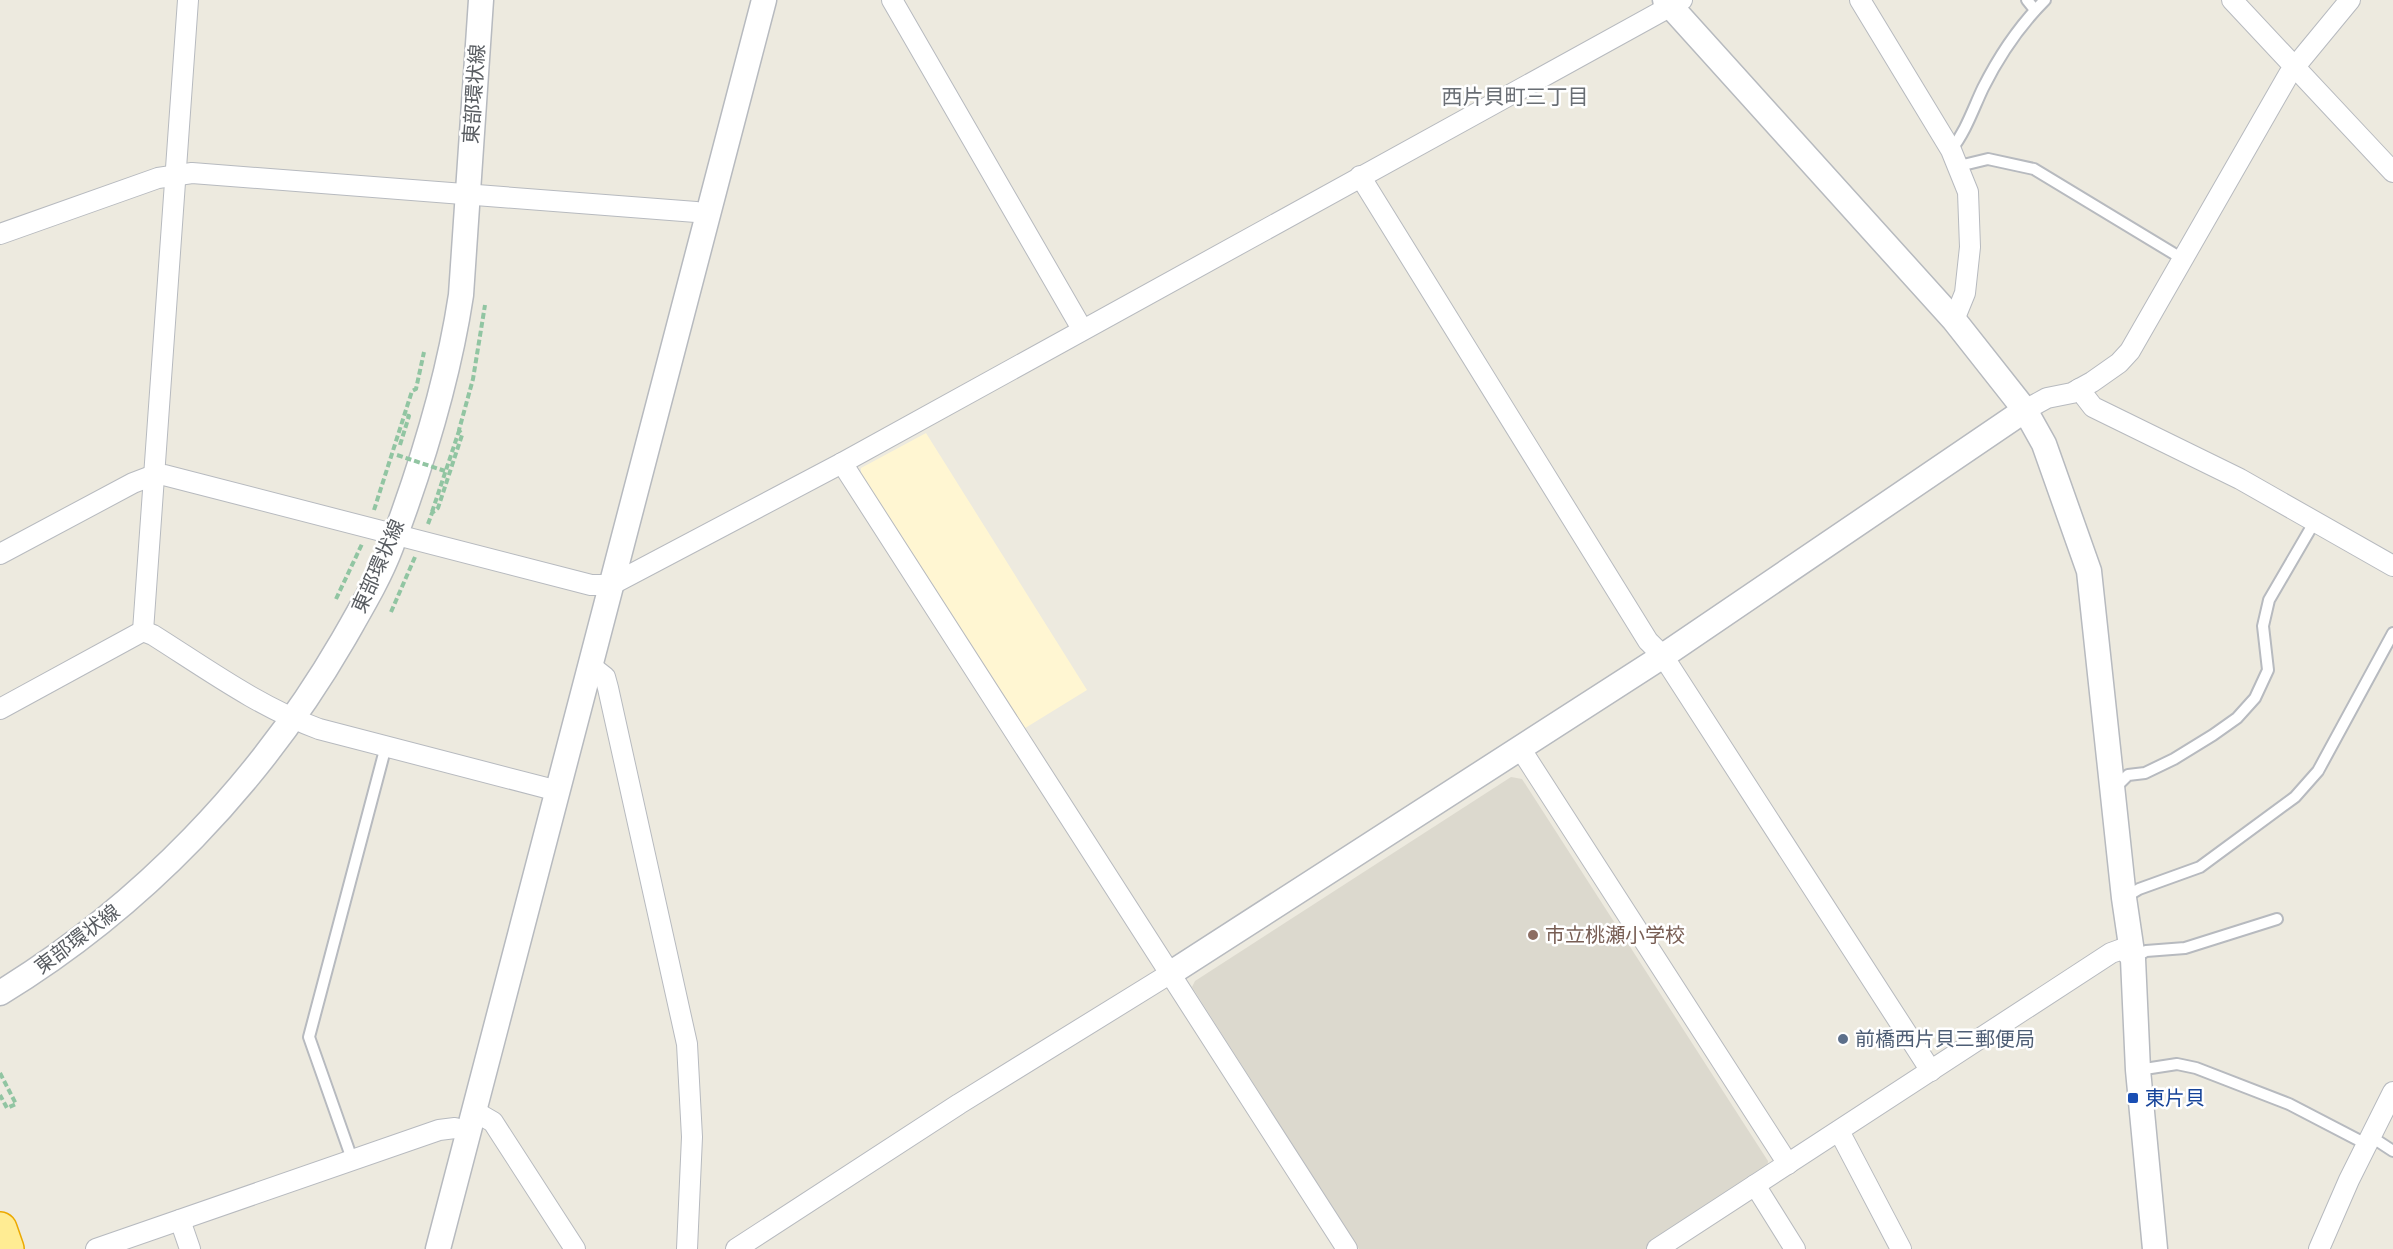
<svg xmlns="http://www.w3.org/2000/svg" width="2393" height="1249" font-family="Manrope,'Noto Sans JP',sans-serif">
  <rect width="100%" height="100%" fill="#edeadf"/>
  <path fill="#fff6d2" d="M926,433L1087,690L1022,730L861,477V468Z"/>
  <path fill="#dcd9ce" d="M1511,777L1522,779L1768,1161L1767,1170L1646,1249H1359L1192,987L1195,981Z"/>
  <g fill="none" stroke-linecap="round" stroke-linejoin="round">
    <defs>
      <g id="service">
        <path d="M2027,0L2035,10"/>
        <path d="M1951,150C1966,131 1973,109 1983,88C1999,56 2020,25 2045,0"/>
        <path d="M1959,166L1988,159L2034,169L2181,258"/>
        <path d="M2113,790L2128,775L2145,773L2174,759L2213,735L2237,718L2255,698L2268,670L2263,626L2269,600L2315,521"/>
        <path d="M2124,898L2139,889L2200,867L2295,797L2318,771L2393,633"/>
        <path d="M2133,958L2146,951L2185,948L2277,919"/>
        <path d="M2138,1070L2177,1064L2196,1068L2289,1104L2366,1144"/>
        <path d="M2370,1136L2393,1151"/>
        <path d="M352,1159L309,1037L386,746"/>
      </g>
      <g id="minor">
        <path d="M892,0L1082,329"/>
        <path d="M1860,0L1951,150L1968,192L1970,247L1965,293L1954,320"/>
        <path d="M2232,0L2393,172"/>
        <path d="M1360,176L1648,641L1663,656L1931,1071"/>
        <path d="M0,234L158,178L192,173L696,212L709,215"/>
        <path d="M2079,389L2093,407L2240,479L2393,566"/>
        <path d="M2025,410L2047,398L2072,393L2092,382L2119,363L2130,351L2289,74L2350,0"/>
        <path d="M842,463L1347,1249"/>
        <path d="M0,554L133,483L154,475H164L591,585H611L842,463L1682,0"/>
        <path d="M143,631L188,0"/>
        <path d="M591,666L605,677L608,688L687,1044L692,1137L687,1249"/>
        <path d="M0,709L143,631L153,635C207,669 259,707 319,729L558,791"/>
        <path d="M1520,748L1788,1164"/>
        <path d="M474,1111L493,1122L575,1249"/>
        <path d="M1839,1131L1901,1249"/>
        <path d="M1755,1185L1795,1249"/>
        <path d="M180,1220L190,1249"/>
        <path d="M96,1249L439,1130L455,1128L468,1132"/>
        <path d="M736,1249L959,1104L1171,973"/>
        <path d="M1657,1249L2111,953L2122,949L2133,959"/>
        <path d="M2319,1249L2349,1180L2393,1092"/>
      </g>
      <g id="tertiary">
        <path d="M1665,0L1954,320L2025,410L2044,444L2089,571L2124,898L2133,959L2138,1070L2155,1249"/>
        <path d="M1171,973L1663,656L2025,410"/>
        <path d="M0,993C141,907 260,783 343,640C360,610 379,579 391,547C422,465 448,381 461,295L481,0"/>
        <path d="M438,1249L764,0"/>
      </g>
      <path id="trunk" d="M0,1229L7,1249"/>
    </defs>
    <use href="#service" stroke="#b7babf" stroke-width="14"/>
    <use href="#minor" stroke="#b7babf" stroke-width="22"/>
    <use href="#tertiary" stroke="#b7babf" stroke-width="27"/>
    <use href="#trunk" stroke="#eca900" stroke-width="36"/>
    <g stroke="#91c5a2" stroke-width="4" stroke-dasharray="6 3" stroke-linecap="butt">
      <path d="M400,445L409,416L405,415"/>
      <path d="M374,510L412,391L416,389L424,352"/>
      <path d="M432,512L459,431"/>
      <path d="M428,524L432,513L438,508L462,435L459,430L473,379L485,305"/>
      <path d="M336,599L362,544"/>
      <path d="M391,612L415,557"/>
      <path d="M0,1073L16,1104L7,1108L0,1095"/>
    </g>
    <use href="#service" stroke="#fff" stroke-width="10"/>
    <use href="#minor" stroke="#fff" stroke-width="20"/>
    <use href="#tertiary" stroke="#fff" stroke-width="24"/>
    <use href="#trunk" stroke="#ffec93" stroke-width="33"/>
    <path stroke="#91c5a2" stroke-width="4" stroke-dasharray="6 3" stroke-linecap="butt" d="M397,455L445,471"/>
  </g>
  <circle fill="#8d6e63" stroke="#fff" stroke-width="2" cx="1533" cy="935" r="6"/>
  <circle fill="#5c6f8a" stroke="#fff" stroke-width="2" cx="1843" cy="1039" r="6"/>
  <rect fill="#1a4fb4" stroke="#fff" stroke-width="2" x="2127" y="1092" width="12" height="12" rx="3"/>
  <g text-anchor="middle" stroke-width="5" stroke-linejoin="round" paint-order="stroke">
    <g font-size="20" fill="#585c61" stroke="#fff">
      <text transform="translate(474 94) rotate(-86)" y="7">東部環状線</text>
      <text transform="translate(378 566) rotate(-66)" y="7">東部環状線</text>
      <text transform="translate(77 939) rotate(-37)" y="7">東部環状線</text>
    </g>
    <g font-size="20" fill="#785e54" stroke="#fff" text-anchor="start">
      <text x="1545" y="942">市立桃瀬小学校</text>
    </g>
    <g font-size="20" fill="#4e5e75" stroke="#fff" text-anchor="start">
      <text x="1855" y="1046">前橋西片貝三郵便局</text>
    </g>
    <g font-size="20" fill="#164399" stroke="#fff" text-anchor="start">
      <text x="2145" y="1105">東片貝</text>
    </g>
    <g font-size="21" fill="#696e74" stroke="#fff">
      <text x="1515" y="104">西片貝町三丁目</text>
    </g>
  </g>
</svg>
